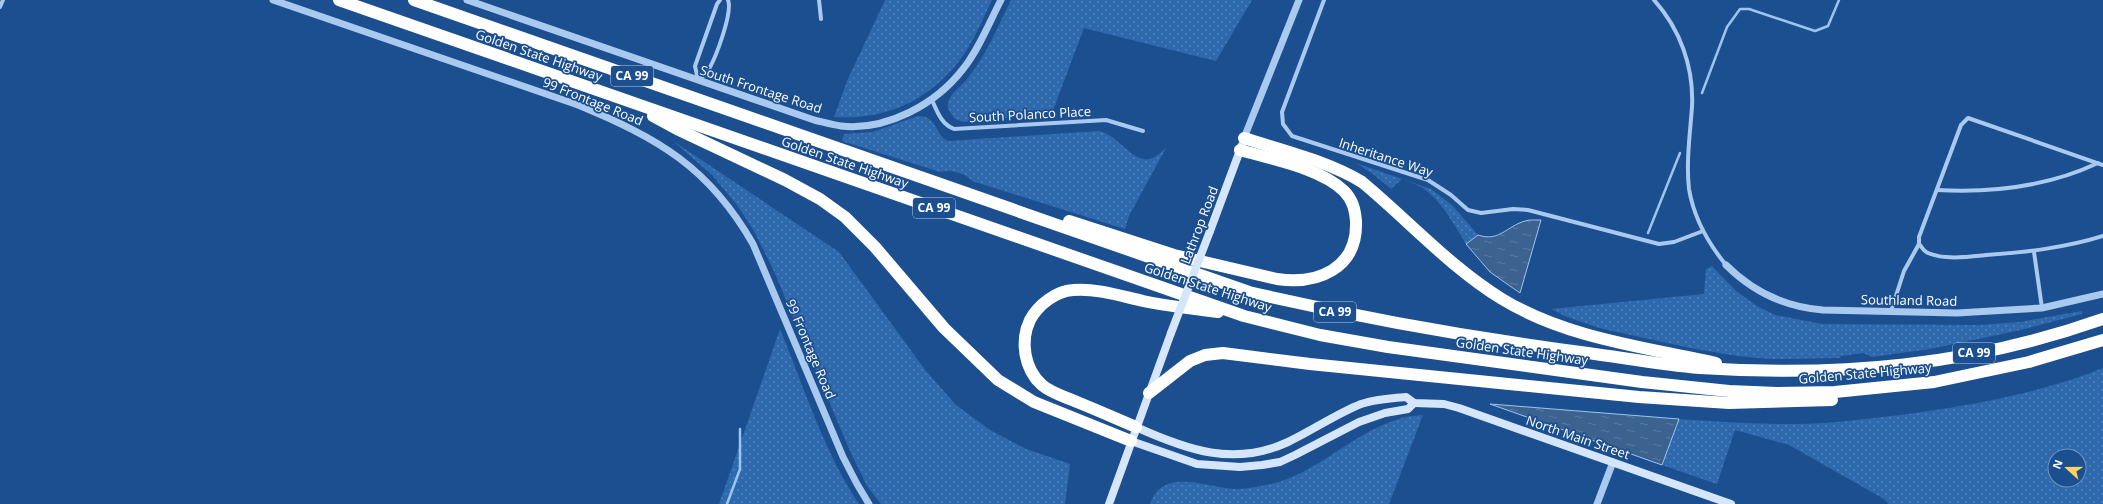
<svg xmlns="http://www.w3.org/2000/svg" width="2103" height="504" font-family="'Open Sans',sans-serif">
  <defs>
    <pattern id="green-dots" width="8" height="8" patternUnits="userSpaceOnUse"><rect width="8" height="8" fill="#2e69ad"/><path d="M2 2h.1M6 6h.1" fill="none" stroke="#4d80b9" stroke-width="1.8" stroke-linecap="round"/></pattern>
    <pattern id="water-ripples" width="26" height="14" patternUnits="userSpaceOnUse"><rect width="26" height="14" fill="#3c6290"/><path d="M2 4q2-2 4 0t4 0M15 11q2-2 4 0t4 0" fill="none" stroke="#597aa1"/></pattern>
  </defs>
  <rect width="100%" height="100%" fill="#1b4f8f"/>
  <g fill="url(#green-dots)" fill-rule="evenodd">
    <path d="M885,0H992C982,21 972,46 956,65C924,103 884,120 834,117L847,81Z"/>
    <path d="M1011,0H1252L1216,61L1084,28L1052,113L964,122L955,119L948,109C947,94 958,90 967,79C986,56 998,26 1011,0Z"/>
    <path d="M918,116C938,116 934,134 948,141L1099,131C1126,137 1138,181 1167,146L1129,216L1125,229L972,181C966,173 950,169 940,172L842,141L844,134L873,132Z"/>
    <path d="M673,141L839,252L926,371L956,405L990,430L1026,449L1070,464L1065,504H881L867,486L850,451L773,269L754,231L737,205L712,175Z"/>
    <path d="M1356,163L1431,189L1452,205L1478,235L1466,244C1455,226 1439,196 1419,186C1414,183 1407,181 1402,179L1391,189L1373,174Z"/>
    <path d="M1712,266L1736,291L1757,306L1775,315L1822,324L1979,325L2020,322L2082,311V314L2021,330L1930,349L1872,357L1863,353L1841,356L1840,358L1770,359L1737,356L1690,348L1599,328L1567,317L1551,309L1704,294L1706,269Z"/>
    <path d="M780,329C804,387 824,452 859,504H719Z"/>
    <path d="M2103,368V504H1889L1884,499L1789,445L1735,430L1717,484L1662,465L1679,419C1717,422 1756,424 1794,424C1829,424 1865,419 1900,415C1969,406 2038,394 2103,368ZM2055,456H2079V480H2055Z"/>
    <path d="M1423,415L1389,504H1150C1163,466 1207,488 1236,489C1245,489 1256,487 1266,485C1316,476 1351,433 1399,419C1406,416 1415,416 1423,415Z"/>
  </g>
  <g fill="url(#water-ripples)" stroke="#9cc4f0">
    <path d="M1530,220H1541L1520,293L1490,272L1466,244L1478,235C1501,243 1508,223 1530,220Z"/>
    <path d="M1490,404L1679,419L1662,465Z"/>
  </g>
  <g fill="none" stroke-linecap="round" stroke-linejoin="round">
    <g stroke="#9cc4f0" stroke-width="2.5">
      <path d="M1702,93L1727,27L1740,9H1749L1815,31L1828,26L1839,0"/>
      <path d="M1648,233L1680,153"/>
      <path d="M727,504L740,469V429"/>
    </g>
    <g stroke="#a9c9ee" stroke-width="4">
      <path d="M819,0L821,19"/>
      <path d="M1324,0L1282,112L1283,124L1292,136L1428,180L1451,195L1468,210L1481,213L1513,209L1528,210L1659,244L1674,242L1703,231"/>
      <path d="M1654,0C1680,29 1694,67 1692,107C1690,134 1686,162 1689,189C1694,219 1708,243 1726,265"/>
      <path d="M0,7L3,0"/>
      <path d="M698,80C701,77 707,74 709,69C716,57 733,12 728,0"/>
      <path d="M698,80L695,66L717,4L720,0"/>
      <path d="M932,100C937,111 941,124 954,129L1106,120L1143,131"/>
      <path d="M2103,165L1968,118L1961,125L1919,237V244C1922,247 1924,252 1928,253C1945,260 1967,257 1986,255C2026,252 2065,248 2103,236"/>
      <path d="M1937,190C1993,193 2047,187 2098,163"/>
      <path d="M2034,252L2042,308"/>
      <path d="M1891,311L1904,271L1919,244"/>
    </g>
    <g stroke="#a9c9ee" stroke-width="7">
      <path d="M273,0L578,105C658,138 709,167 753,244L843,457L857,484L869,504"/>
      <path d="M467,0L814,120C823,122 832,125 841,126C887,131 936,104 963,69C979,49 989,23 1001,0"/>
      <path d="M1244,138L1299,0"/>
      <path d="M1726,265C1753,292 1785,307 1823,310L1957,313L2042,308L2103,294"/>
      <path d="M1597,504L1613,462"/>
    </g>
    <g stroke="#d6e6fa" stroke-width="8">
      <path d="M1210,231L1242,145"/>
      <path d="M1136,427C1187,450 1234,467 1288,442C1313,430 1336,414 1361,404C1375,399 1392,398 1406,397L1414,403L1444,404L1459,408L1731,504"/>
      <path d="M1131,441L1197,464L1240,467L1262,465L1280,462L1295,455L1359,422L1385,413L1408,409L1414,403"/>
      <path d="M1109,504L1171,333"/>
    </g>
    <g stroke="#fff" stroke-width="12">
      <path d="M339,0L1244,316L1320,335L1388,347L1642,382L1729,391L1777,393L1835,392L1934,382L2029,362L2103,340"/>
      <path d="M414,0L1249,292C1361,318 1474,338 1588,353C1625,358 1662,365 1700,368C1840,377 1970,366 2103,319"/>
      <path d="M653,116L677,129L785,180L820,199L845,217L875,247L944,328L998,380L1034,402L1131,441"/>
      <path d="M1244,138C1284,151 1327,161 1362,182C1409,221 1450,267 1502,299C1566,338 1644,347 1716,363"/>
      <path d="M1069,221L1174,255L1277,279C1317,285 1358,269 1356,221C1355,210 1353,200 1344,191C1321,168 1271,159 1240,150"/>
      <path d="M1149,393L1190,361L1205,355L1223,353L1310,364L1639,397L1729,403L1832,400"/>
      <path d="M1136,427C1117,419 1097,410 1077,402C1066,397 1051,393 1042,385C1024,369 1020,341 1030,320C1038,305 1056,291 1073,290C1096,288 1121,296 1143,301C1167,306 1193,309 1218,312"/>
    </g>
    <path stroke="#d6e6fa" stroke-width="8" d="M1171,333L1210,231"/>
  </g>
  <g text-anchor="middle" stroke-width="3.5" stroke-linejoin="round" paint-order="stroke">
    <g fill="#1b4f8f" stroke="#bbcadd" stroke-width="1">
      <rect x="611" y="66" width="42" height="20" rx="3"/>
      <rect x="913" y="198" width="42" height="20" rx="3"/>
      <rect x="1314" y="302" width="42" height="20" rx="3"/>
      <rect x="1953" y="343" width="42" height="20" rx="3"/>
    </g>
    <g font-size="12" font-weight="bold" fill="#fff">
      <text x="632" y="80">CA 99</text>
      <text x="934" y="212">CA 99</text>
      <text x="1335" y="316">CA 99</text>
      <text x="1974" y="357">CA 99</text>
    </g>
    <g font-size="13" fill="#fff" stroke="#1b4f8f">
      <text transform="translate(539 55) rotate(19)" y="5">Golden State Highway</text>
      <text transform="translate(761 89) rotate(18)" y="5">South Frontage Road</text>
      <text transform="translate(593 101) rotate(22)" y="5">99 Frontage Road</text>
      <text transform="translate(1030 114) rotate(-3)" y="5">South Polanco Place</text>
      <text transform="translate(1386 157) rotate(18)" y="5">Inheritance Way</text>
      <text transform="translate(845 162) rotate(19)" y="5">Golden State Highway</text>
      <text transform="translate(1199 225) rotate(-69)" y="5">Lathrop Road</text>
      <text transform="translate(1208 287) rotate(18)" y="5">Golden State Highway</text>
      <text transform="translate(1909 300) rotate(1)" y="5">Southland Road</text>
      <text transform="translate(811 349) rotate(67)" y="5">99 Frontage Road</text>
      <text transform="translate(1522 351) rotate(8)" y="5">Golden State Highway</text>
      <text transform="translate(1865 373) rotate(-5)" y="5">Golden State Highway</text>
      <text transform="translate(1578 437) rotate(19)" y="5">North Main Street</text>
    </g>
  </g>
  <g transform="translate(2067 468) rotate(291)"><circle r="19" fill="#1b4f8f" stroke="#7695bc"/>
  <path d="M0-3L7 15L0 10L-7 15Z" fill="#ffd166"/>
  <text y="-6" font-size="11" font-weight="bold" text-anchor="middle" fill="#ffffff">N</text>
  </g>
</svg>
